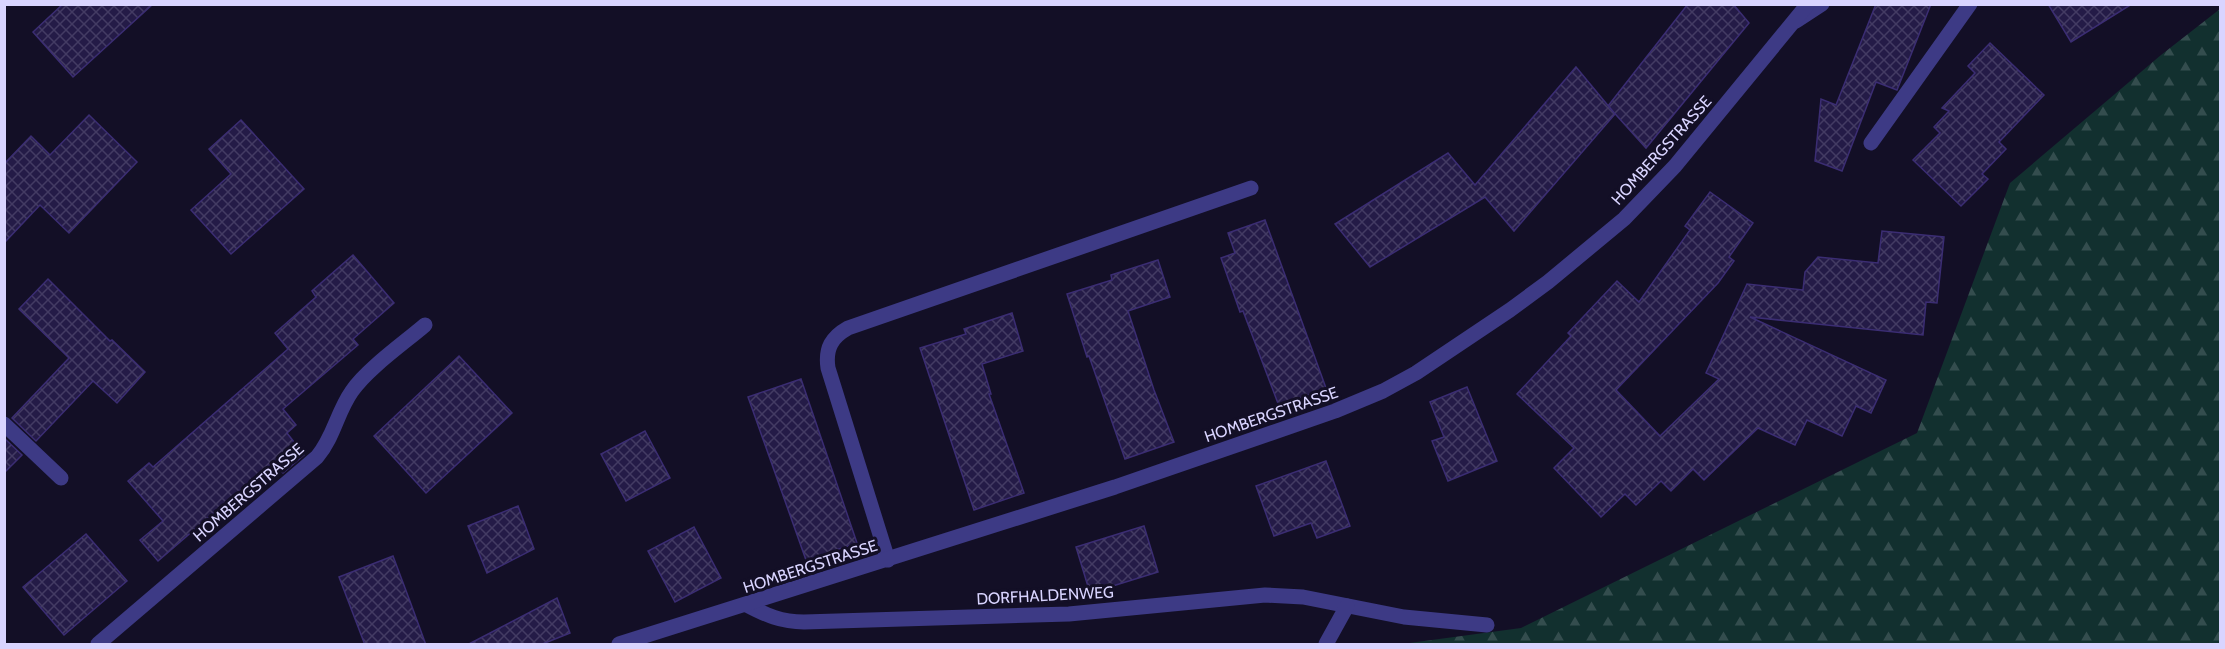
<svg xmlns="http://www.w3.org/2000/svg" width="2225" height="649" font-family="Cabin,sans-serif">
  <defs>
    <pattern id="forest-firs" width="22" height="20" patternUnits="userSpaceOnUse" patternTransform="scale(1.5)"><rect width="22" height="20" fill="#12302f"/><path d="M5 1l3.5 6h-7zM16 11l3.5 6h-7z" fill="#344d4e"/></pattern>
    <pattern id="building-cross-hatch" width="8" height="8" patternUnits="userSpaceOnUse" patternTransform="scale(1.5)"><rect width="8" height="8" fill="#241b47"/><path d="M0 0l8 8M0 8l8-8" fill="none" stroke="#433b63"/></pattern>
  </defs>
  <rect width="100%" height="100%" fill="#130f26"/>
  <path fill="url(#forest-firs)" d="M2220,9V644H1402L1521,628L1917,433L2010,183L2161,55Z"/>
  <g fill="url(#building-cross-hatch)" stroke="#3b2d73" stroke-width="1.5">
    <path d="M63,4H153L73,77L33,32Z"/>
    <path d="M1688,4H1733L1749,23L1646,148L1608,106Z"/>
    <path d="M1876,4H1931L1897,90L1876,82L1842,171L1815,161L1821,99L1836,105Z"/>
    <path d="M2048,4H2132L2071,42Z"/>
    <path d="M1990,43L2044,95L1999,142L2006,149L1982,174L1988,179L1961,206L1913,160L1940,133L1934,127L1949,111L1942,108L1975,73L1968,66Z"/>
    <path d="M1576,67L1615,114L1514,231L1485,197L1370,267L1335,224L1448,153L1475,185Z"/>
    <path d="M89,115L137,162L69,233L40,205L4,243V164L31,136L50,155Z"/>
    <path d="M241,120L304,189L231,254L191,210L231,174L209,149Z"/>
    <path d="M1710,192L1753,223L1729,257L1734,261L1718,283L1616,390L1660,436L1719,379L1706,373L1747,284L1803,290L1805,272L1818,257L1878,263L1882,231L1944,237L1937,303L1926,302L1923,335L1750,317L1886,380L1871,413L1856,406L1842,436L1807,420L1795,445L1758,428L1704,480L1693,469L1671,491L1661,481L1636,505L1625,494L1601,517L1554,468L1574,448L1517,394L1571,336L1568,333L1617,281L1639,302L1690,230L1685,226Z"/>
    <path d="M1265,220L1326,388L1279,406L1243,311L1240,312L1221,258L1235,253L1228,233Z"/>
    <path d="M353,255L394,303L353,339L358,345L283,409L296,425L287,433L304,455L283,473L273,462L158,561L140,540L163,521L128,481L149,463L153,467L288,349L275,333L316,297L312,291Z"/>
    <path d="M1158,260L1170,297L1128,311L1154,390L1174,442L1125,459L1089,356L1087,357L1067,294L1112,280L1111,275Z"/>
    <path d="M48,279L110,341L112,340L145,372L117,403L93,381L36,441L12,418L69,358L19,309Z"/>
    <path d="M1012,313L1023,351L982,364L991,394H989L1024,493L974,510L920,348L966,334L964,329Z"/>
    <path d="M459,356L512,413L426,493L374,436Z"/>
    <path d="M801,379L857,543L806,560L748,397Z"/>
    <path d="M1467,387L1497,461L1448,481L1432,441L1444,437L1430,402Z"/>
    <path d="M645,431L670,478L626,501L601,454Z"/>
    <path d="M4,438L22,455L4,473Z"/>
    <path d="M1326,461L1350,526L1317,538L1311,523L1274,536L1256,486Z"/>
    <path d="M518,506L534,549L487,573L468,526Z"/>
    <path d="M1144,526L1158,572L1090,593L1076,547Z"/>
    <path d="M694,527L721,578L675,602L648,551Z"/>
    <path d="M86,534L127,581L64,635L23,587Z"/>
    <path d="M393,556L411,604L426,645H365L339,577Z"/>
    <path d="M557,598L570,633L540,645H467Z"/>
  </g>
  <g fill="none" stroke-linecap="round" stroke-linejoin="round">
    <g stroke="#3d3a85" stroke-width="15">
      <path d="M1796,21L1822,4"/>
      <path d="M1871,143L1970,4"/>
      <path d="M4,424L61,478"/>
      <path d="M888,560L828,368C825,348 832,337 848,328L1251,188"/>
      <path d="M98,644L317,457C334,437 337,412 352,391C367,369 404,343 425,325"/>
    </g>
    <g stroke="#3d3a85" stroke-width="15">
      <path d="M747,605C766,615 781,622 804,622L1069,614L1265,595L1303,597L1404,617L1487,625"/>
      <path d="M619,644L1115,487L1335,411L1383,391L1416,373L1510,310L1548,282L1624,219L1675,166L1808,4"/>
      <path d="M1326,644L1347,606"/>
    </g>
  </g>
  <g text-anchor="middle" stroke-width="6" stroke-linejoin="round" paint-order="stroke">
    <g font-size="16" fill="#d9d4ff" stroke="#130f26">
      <text transform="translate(1661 150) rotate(-48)" y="6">HOMBERGSTRASSE</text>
      <text transform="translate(1271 414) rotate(-19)" y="6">HOMBERGSTRASSE</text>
      <text transform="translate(248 492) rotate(-41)" y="6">HOMBERGSTRASSE</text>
      <text transform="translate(810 566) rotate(-18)" y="6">HOMBERGSTRASSE</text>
      <text transform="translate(1045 595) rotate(-3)" y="6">DORFHALDENWEG</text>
    </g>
  </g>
  <rect width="2225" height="649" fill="none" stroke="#d9d4ff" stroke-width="12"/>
</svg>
